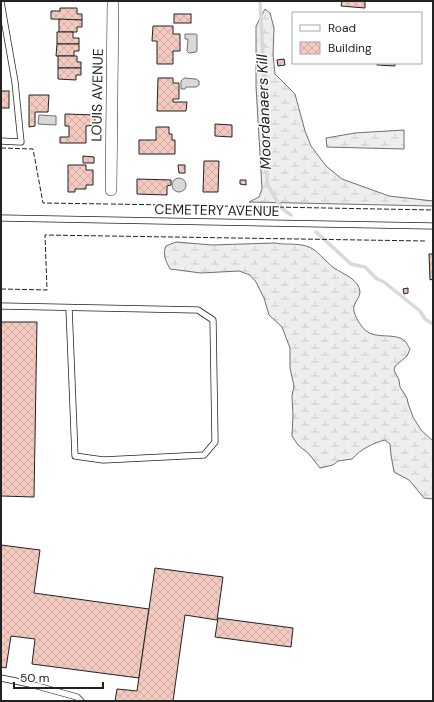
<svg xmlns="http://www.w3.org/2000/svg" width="434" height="702" font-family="'DM Sans',sans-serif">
  <defs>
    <pattern id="wetland-marsh" width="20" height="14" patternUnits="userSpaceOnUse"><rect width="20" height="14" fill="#eee"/><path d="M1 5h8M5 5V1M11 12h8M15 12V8" fill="none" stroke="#ccc"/></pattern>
    <pattern id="building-cross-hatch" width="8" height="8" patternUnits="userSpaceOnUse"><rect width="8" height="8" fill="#f3c9c0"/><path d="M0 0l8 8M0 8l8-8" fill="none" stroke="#d0aca5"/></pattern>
  </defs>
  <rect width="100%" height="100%" fill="#fff"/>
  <g fill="url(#wetland-marsh)" stroke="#6f6f6f">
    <path d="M265,9L270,13L274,28L273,55L275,74L295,94L305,131L311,146L326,166L342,179L389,196L433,201V206L249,202L259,197L262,189L256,86V26Z"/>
    <path d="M404,130V149L327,147L326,138L355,133Z"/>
    <path d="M176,242L212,245L275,243C285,245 296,243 306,246C318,249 324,261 334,268C343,274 359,279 360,292C360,297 356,300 354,306C352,313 360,325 365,330C375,340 396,332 405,341C407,343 408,346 410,349L407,356L395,366L394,370L399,380L400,387L407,398L408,403L413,417L421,430L433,441V499L424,498L409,480L394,472L391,455L390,444L385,440C373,443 361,449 352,459L338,461L333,465L320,468L309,454L298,445L292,436L293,415L292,396L294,386L290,368V348L282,327L269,315L264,298L256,282L250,275L239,271L201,273L170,269C166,261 162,255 166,246Z"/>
  </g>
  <g fill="#d9d9d9" stroke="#6f6f6f">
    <path d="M185,34H196L197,35V51L196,52L189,53L187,51L188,39H185Z"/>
    <path d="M184,78L196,79L199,81V85L196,87H186L185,89H181V81Z"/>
    <path d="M39,115L56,116V125L38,124Z"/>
    <circle cx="179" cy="185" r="7"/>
  </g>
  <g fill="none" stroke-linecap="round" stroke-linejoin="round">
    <g stroke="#d9d9d9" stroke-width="3.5">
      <path d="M260,1L266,110L267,181C267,185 280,207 283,209C285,211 288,213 291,215"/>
      <path d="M316,232L351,264L365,267L377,279L384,282L420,311L425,319L433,324"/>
    </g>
  </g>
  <g fill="url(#building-cross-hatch)" stroke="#222">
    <path d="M342,1H365V8L341,6Z"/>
    <path d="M60,8H77V14H82V20L51,19V11H60Z"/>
    <rect x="174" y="14" width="17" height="9"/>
    <path d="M59,19L82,20V27H77V32H59Z"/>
    <path d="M153,26H173V34H180V51H173V64H157V41H152Z"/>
    <path d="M57,32H73V38H79V44H57Z"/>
    <path d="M57,44H79V51H74V56H56Z"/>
    <path d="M58,56H77V62H81V68H58Z"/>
    <path d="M284,59L285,65L278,66L277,60Z"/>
    <path d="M377,63H395V66L377,65Z"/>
    <path d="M58,68H81V75H76V80L58,79Z"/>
    <path d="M158,78H173V83H179V99H173V102H187L186,111H157Z"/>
    <rect x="1" y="91" width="8" height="17"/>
    <path d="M29,95H49L48,112H35V126L29,127Z"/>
    <path d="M65,114L95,115V125L86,126V143H60V137H69V126H65Z"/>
    <path d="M215,124L232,125V137L215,136Z"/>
    <path d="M156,127H169V134H172V140H175V154H139V140H156Z"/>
    <path d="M83,156L94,157V163H83Z"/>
    <path d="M204,161H219L218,192H203Z"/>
    <path d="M68,165H86V170H93V185H86V189H75V192H68Z"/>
    <path d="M178,165H185V173H179Z"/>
    <path d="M137,179L171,180V185L167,186V195L137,194Z"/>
    <path d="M240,180H246V185L240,184Z"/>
    <path d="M429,254H433V279L430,280Z"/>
    <path d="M408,288V293L404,294L403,289Z"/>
    <path d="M1,322H37L34,497L1,496Z"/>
    <path d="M1,545L40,550L34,593L149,609L139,678L32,664L35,639L11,636L6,668L1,667Z"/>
    <path d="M155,568L223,577L217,620L185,615L173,701H115L117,689L137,691Z"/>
    <path d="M218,618L293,628L291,647L215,637Z"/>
  </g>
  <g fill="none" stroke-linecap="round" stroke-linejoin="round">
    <defs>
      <g id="lane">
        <path d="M1,2L15,82L21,142L1,141"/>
        <path d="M1,218L433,226"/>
        <path d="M1,306L198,310L213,320L215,442L204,455L103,460L75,456L69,308"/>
        <path d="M1,678L30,684L77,697L81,701"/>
      </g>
      <path id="street" d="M111,190L113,1"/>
    </defs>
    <use href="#lane" stroke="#222" stroke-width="7"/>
    <use href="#street" stroke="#222" stroke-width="12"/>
    <use href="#lane" stroke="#fff" stroke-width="5.5"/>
    <use href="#street" stroke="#fff" stroke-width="11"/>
    <g stroke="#222" stroke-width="1" stroke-dasharray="5 2" stroke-linecap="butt">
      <path d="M1,148L33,149L43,203L108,204"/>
      <path d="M111,204L433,210"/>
      <path d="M1,289L47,290L45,235L425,241"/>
    </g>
  </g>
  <g text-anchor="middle" stroke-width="3" stroke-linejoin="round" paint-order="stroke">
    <g font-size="14" fill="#222" stroke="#fff">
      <text transform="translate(97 95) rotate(-89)" y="5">LOUIS AVENUE</text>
      <text transform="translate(217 210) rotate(1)" y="5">CEMETERY AVENUE</text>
    </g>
    <g font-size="15" font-style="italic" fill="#222" stroke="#fff">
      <text transform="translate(264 112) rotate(-92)" y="5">Moordanaers Kill</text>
    </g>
  </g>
  <rect width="434" height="702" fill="none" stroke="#222222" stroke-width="4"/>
  <rect x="292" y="12" width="130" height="52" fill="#ffffff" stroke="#a7a7a7"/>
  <rect x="300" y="25" width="20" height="6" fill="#ffffff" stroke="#a7a7a7"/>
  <text x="328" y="32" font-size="12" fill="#222222">Road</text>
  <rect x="300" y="42" width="20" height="12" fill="url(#building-cross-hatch)" stroke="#a7a7a7"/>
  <text x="328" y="52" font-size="12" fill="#222222">Building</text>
  <path d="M14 682v6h89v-6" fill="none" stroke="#222222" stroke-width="2"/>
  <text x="20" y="682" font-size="12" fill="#222222" stroke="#ffffff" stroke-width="3" paint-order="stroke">50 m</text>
</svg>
